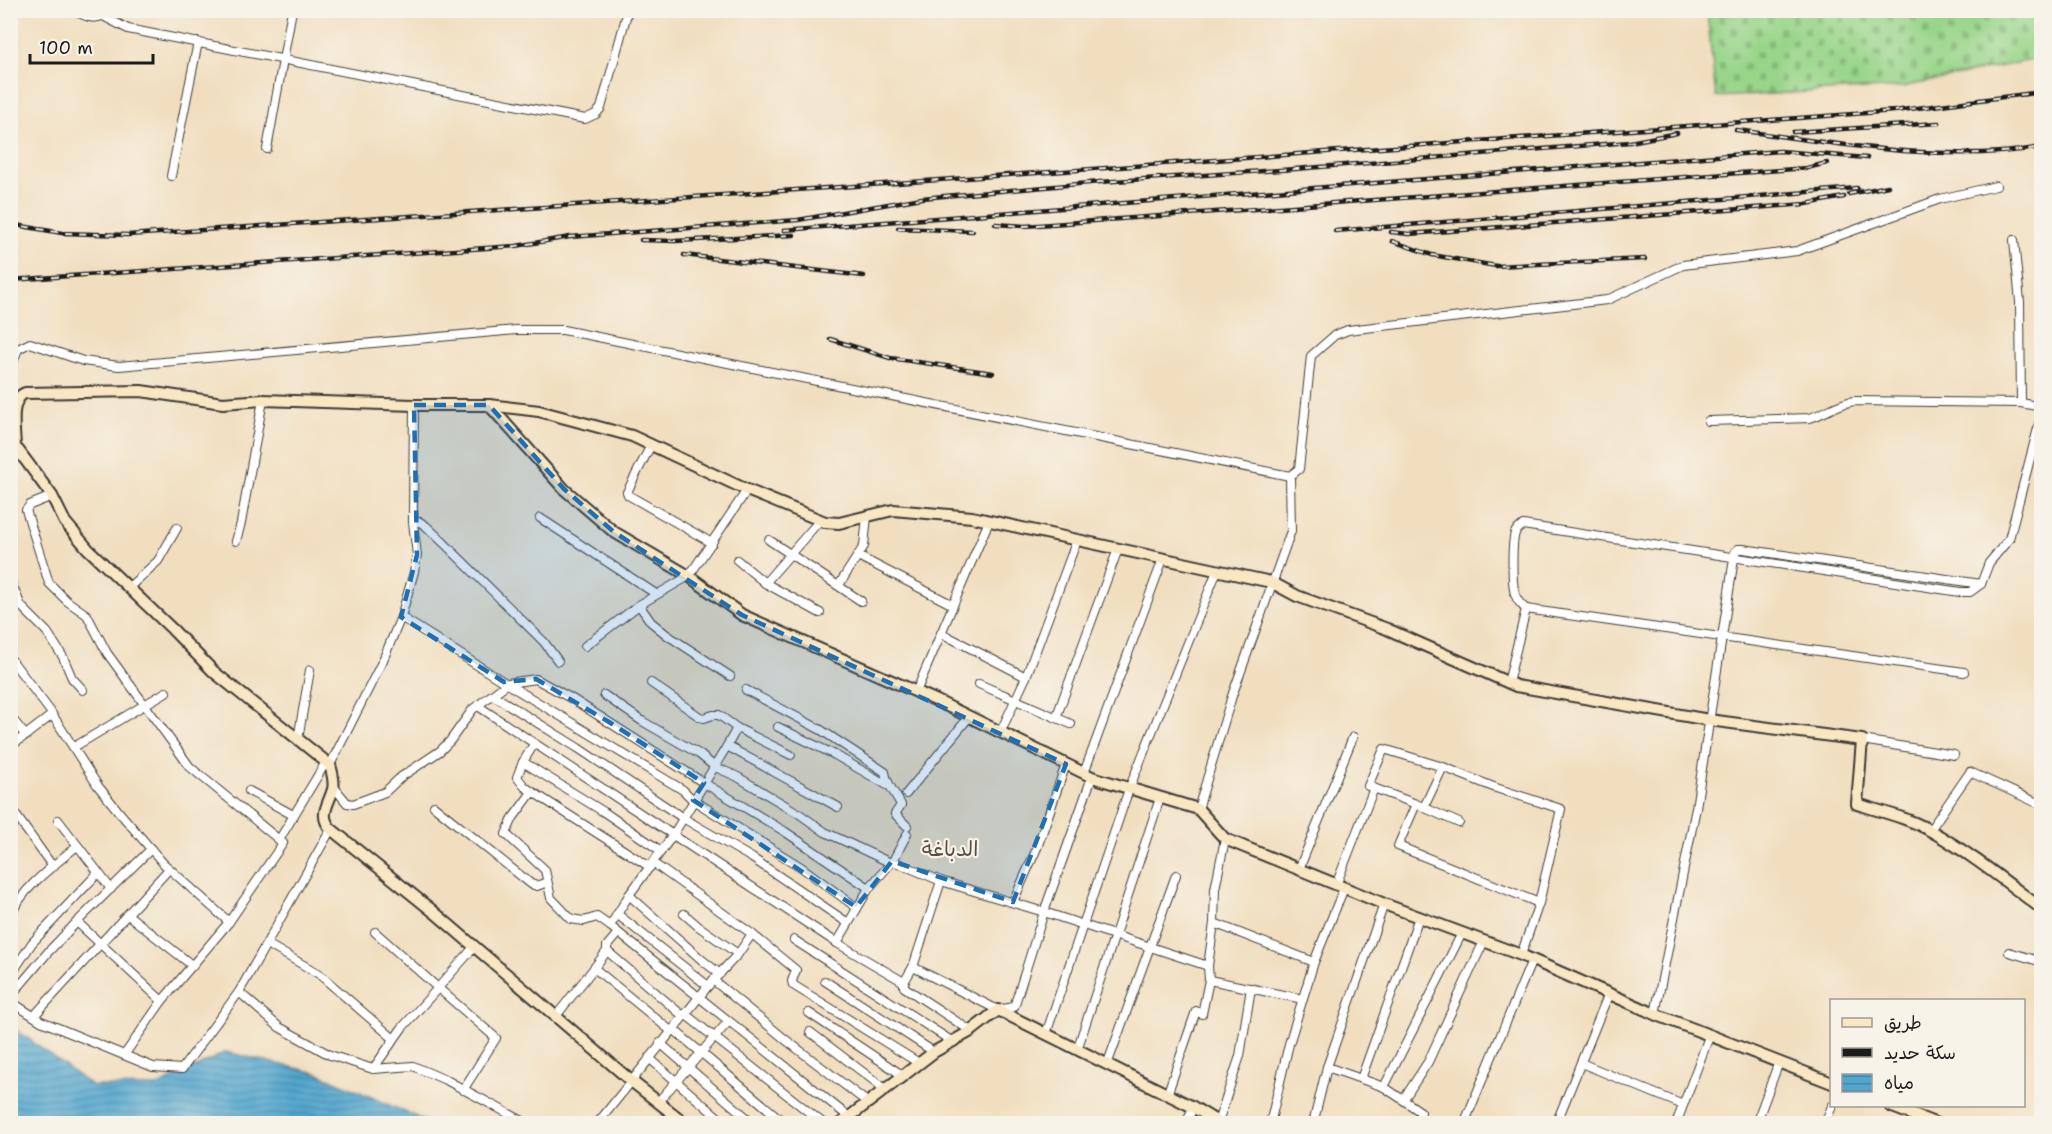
<svg xmlns="http://www.w3.org/2000/svg" width="2052" height="1134" font-family="'Shantell Sans','Playpen Sans Arabic',sans-serif">
  <defs>
    <pattern id="cemetery-stones" width="16" height="16" patternUnits="userSpaceOnUse" patternTransform="scale(1.5)"><rect width="16" height="16" fill="#98d58a"/><path d="M2 7V4a2 2 0 0 1 4 0v3zM10 15v-3a2 2 0 0 1 4 0v3z" fill="#82b676"/></pattern>
    <pattern id="water-rules" width="6" height="5" patternUnits="userSpaceOnUse" patternTransform="scale(1.5)"><rect width="6" height="5" fill="#52a6ce"/><path d="M0 2.5h6" fill="none" stroke="#4386a6"/></pattern>
  </defs>
  <rect width="100%" height="100%" fill="#f7f3e8"/>
  <filter id="ink" filterUnits="userSpaceOnUse"><feTurbulence type="fractalNoise" baseFrequency=".0167" numOctaves="2"/><feDisplacementMap in="SourceGraphic" scale="12" xChannelSelector="R" yChannelSelector="G"/><feConvolveMatrix kernelMatrix="1 2 1 2 8 2 1 2 1" color-interpolation-filters="sRGB"/></filter>
  <filter id="wash" filterUnits="userSpaceOnUse"><feTurbulence type="fractalNoise" baseFrequency=".008" numOctaves="4" result="noise"/><feDisplacementMap in="SourceGraphic" scale="24" xChannelSelector="R" yChannelSelector="G"/><feGaussianBlur stdDeviation="1.35" result="paint"/><feColorMatrix in="noise" values="0 0 0 0 0 0 0 0 0 0 0 0 0 0 0 0 0 1.4 0 .05"/><feComposite in="paint" operator="in"/></filter>
  <g filter="url(#wash)">
    <rect width="100%" height="100%" fill="#f1debf"/>
    <path fill="url(#cemetery-stones)" stroke="#5a7853" stroke-width="1.5" d="M1707,11H2041V58L1902,87L1716,97Z"/>
    <path fill="url(#water-rules)" stroke="#376175" stroke-width="1.5" d="M10,1025L92,1086L156,1087L226,1052L317,1073L430,1123H11Z"/>
  </g>
  <g filter="url(#ink)">
    <g fill="none" stroke-linecap="round" stroke-linejoin="round">
      <defs>
        <g id="street">
          <path d="M74,10C87,18 98,22 110,10"/>
          <path d="M103,16L128,29L585,119L596,114L601,108L628,10"/>
          <path d="M267,149L292,10"/>
          <path d="M171,176L198,42"/>
          <path d="M2014,240L2020,302L2021,403"/>
          <path d="M10,370L18,349L30,343L83,361L119,366L516,330H563L1290,476"/>
          <path d="M1708,421L1810,418C1826,413 1838,403 1854,401L2021,403L2042,407"/>
          <path d="M651,445L627,492L628,495L712,543"/>
          <path d="M52,496L30,505L26,510L49,583L67,601L87,615L107,653L190,767L283,843L229,922L162,1001L125,1054"/>
          <path d="M540,518L656,594"/>
          <path d="M413,522H420L426,526L444,543L544,642L558,661"/>
          <path d="M769,540L861,601"/>
          <path d="M236,541L241,523L263,400"/>
          <path d="M858,556L953,605"/>
          <path d="M737,560L765,583L820,613"/>
          <path d="M10,580L21,606L47,632L63,657L72,678L83,690"/>
          <path d="M765,583L820,520"/>
          <path d="M839,585L864,546L867,516"/>
          <path d="M128,588L158,561L177,528"/>
          <path d="M639,605L651,622L667,635L730,676"/>
          <path d="M1526,609L1964,672"/>
          <path d="M401,617L504,682L683,790L693,800L801,867L856,907"/>
          <path d="M941,633L1026,677"/>
          <path d="M585,646L639,605L689,576L747,490"/>
          <path d="M10,658L50,711L98,786L119,812L163,863L229,922"/>
          <path d="M651,683L700,717L704,718L713,715H719L737,728L791,755"/>
          <path d="M1508,683L1526,609C1521,605 1517,601 1515,594C1512,584 1511,540 1516,531C1517,530 1522,526 1523,525L1960,592H1970L1981,584L1989,563L2009,539L2042,413"/>
          <path d="M979,684L1071,724"/>
          <path d="M746,690L821,730L885,772C887,786 895,792 901,805L895,814L907,826"/>
          <path d="M916,692L989,521"/>
          <path d="M493,695L578,748L683,818L752,858L848,923"/>
          <path d="M604,695L642,721L699,754L715,767L736,776L798,813L825,832L891,863L869,888L837,943L904,982L913,967L941,881"/>
          <path d="M478,706L673,835L727,746L838,807"/>
          <path d="M10,716L26,736"/>
          <path d="M1056,718L1118,549"/>
          <path d="M778,727L835,755L887,785"/>
          <path d="M1000,733L1026,677L1077,540"/>
          <path d="M298,739L310,670"/>
          <path d="M1862,740L1954,755"/>
          <path d="M534,744L523,762L517,777L525,787L650,867"/>
          <path d="M727,746L737,728"/>
          <path d="M10,747L52,715"/>
          <path d="M74,747L166,692"/>
          <path d="M523,762L604,812L661,851"/>
          <path d="M330,765L383,660L401,617L414,572L417,555L413,522L414,405"/>
          <path d="M1084,773L1163,559"/>
          <path d="M334,787L347,803L353,804L385,792L401,777L440,751L450,741L473,709L508,683L536,679L574,700L704,783L784,831L869,888"/>
          <path d="M249,791L293,815"/>
          <path d="M532,792L513,818L506,834L545,870L551,898L571,919L584,921L597,917L610,926L849,1117"/>
          <path d="M906,794L969,717"/>
          <path d="M1416,804L1398,846L1539,903"/>
          <path d="M434,806L531,884L537,886L547,882"/>
          <path d="M10,807L53,867"/>
          <path d="M1424,807L1443,767"/>
          <path d="M1198,809L1232,696L1291,531L1290,476L1299,469L1311,356L1335,335L1348,330L1607,300L1683,265L1797,251L1940,199L1996,186"/>
          <path d="M58,820L111,889"/>
          <path d="M1459,823L1416,804L1368,786L1384,749L1443,767L1496,788L1561,809L1539,903L1521,955"/>
          <path d="M1930,830L1970,772L2042,805"/>
          <path d="M279,840L326,762"/>
          <path d="M893,861L907,834"/>
          <path d="M653,863L752,934L796,970L792,981L793,985L919,1063"/>
          <path d="M891,863L893,861L941,881L1044,912L1208,966"/>
          <path d="M1299,869L1353,737"/>
          <path d="M1336,885L1374,788"/>
          <path d="M629,895L702,960L720,974"/>
          <path d="M1013,902L1037,848L1066,764"/>
          <path d="M617,914L708,986"/>
          <path d="M684,914L698,926L738,954"/>
          <path d="M128,915L193,966"/>
          <path d="M10,916C24,886 52,867 77,846"/>
          <path d="M77,922L151,849"/>
          <path d="M1214,923L1314,962"/>
          <path d="M610,926L629,895L673,835L837,943"/>
          <path d="M618,933L607,946V951L683,1016"/>
          <path d="M794,940L953,1042"/>
          <path d="M267,944L319,974L394,1039"/>
          <path d="M607,951L594,968L671,1031"/>
          <path d="M2009,952L2042,962"/>
          <path d="M913,967L998,1010L1014,1007L1044,912L1092,777"/>
          <path d="M10,976L32,943L98,873"/>
          <path d="M713,980L786,1040L867,1102"/>
          <path d="M1209,980L1303,999"/>
          <path d="M825,981L934,1052"/>
          <path d="M904,982V987L971,1031"/>
          <path d="M239,992L279,1027L330,1055L373,1069L413,1066L448,1081L528,1124"/>
          <path d="M10,997L49,951L77,922L162,1001"/>
          <path d="M10,1001L41,1021L153,1067L182,1069L239,992L331,829"/>
          <path d="M809,1013L902,1075"/>
          <path d="M685,1014L824,1124"/>
          <path d="M1655,1014L1696,808L1735,552L1738,549H1743L1981,584"/>
          <path d="M34,1016L169,869"/>
          <path d="M556,1016L594,968"/>
          <path d="M673,1029L786,1124"/>
          <path d="M810,1032L885,1089"/>
          <path d="M1046,1034L1129,789L1217,571"/>
          <path d="M660,1043L754,1124"/>
          <path d="M1077,1050L1160,798"/>
          <path d="M649,1058L726,1124"/>
          <path d="M1581,1063L1683,1105"/>
          <path d="M1107,1065L1176,875"/>
          <path d="M1327,1067L1384,1087L1421,1112L1417,1124"/>
          <path d="M373,1069L402,1028L438,988L375,932"/>
          <path d="M1361,1079L1419,917"/>
          <path d="M1384,1087L1462,933"/>
          <path d="M463,1090L496,1038L438,988L475,946"/>
          <path d="M1167,1095L1196,1011L1202,1014L1209,980L1208,966L1214,923L1215,889L1225,839"/>
          <path d="M1404,1099L1428,1062L1484,941"/>
          <path d="M658,1102L728,1022"/>
          <path d="M1218,1122L1240,1056L1251,988"/>
          <path d="M597,1124L708,986L738,954L752,934"/>
          <path d="M1186,1124L1193,1107"/>
          <path d="M1270,1124L1289,1044L1314,962L1344,888"/>
          <path d="M1313,1124L1327,1067L1384,904"/>
          <path d="M1464,1124L1532,960"/>
          <path d="M1556,1124L1609,993"/>
          <path d="M1676,1124L1710,1034"/>
          <path d="M1756,1124L1779,1062"/>
          <path d="M1825,1124L1832,1106"/>
        </g>
        <g id="secondary">
          <path d="M489,405L564,489L614,532L689,576L742,615L935,700L1092,777L1198,809L1225,839L1384,904L1521,955L1655,1014L1832,1083"/>
          <path d="M10,447L18,450L27,462L52,496L65,522L88,549L172,629L214,672L330,765C332,772 335,782 333,789C329,804 318,815 331,829L434,912L630,1080L686,1124"/>
          <path d="M15,448C15,432 8,400 25,393L141,391L223,403L263,400L414,405H489L539,411L632,436L747,490L825,522L839,523L893,510L972,517L1271,582L1297,596L1387,629L1516,686L1709,720L1862,740L1857,804C1882,812 1909,818 1931,831C1970,853 2006,882 2042,909"/>
          <path d="M1890,1106L1937,1124"/>
          <path d="M840,1124L934,1052L971,1031L998,1010L1193,1107L1221,1124"/>
        </g>
      </defs>
      <use href="#street" stroke="#3c3934" stroke-width="10"/>
      <use href="#secondary" stroke="#3c3934" stroke-width="14"/>
      <use href="#street" stroke="#fff" stroke-width="8"/>
      <use href="#secondary" stroke="#f9e7c3" stroke-width="10"/>
      <defs>
        <g id="rail">
          <path d="M1736,130C1834,143 1943,164 2042,147"/>
          <path d="M1793,132L1939,123"/>
          <path d="M1849,194L1888,186"/>
          <path d="M10,224L62,233L128,235L856,186L1894,111L2042,92"/>
          <path d="M995,224L1025,226L1807,168L1827,163"/>
          <path d="M898,228L973,231"/>
          <path d="M784,230L1780,151L1867,158"/>
          <path d="M1335,231L1857,188"/>
          <path d="M1391,232L1409,234L1806,204L1844,197"/>
          <path d="M641,240L675,241L794,235"/>
          <path d="M1392,241L1432,255L1496,266L1645,259"/>
          <path d="M684,255L864,276"/>
          <path d="M10,280L516,246L570,237L798,220L922,198L1100,182L1295,169L1630,142L1677,133"/>
          <path d="M830,339L890,358L993,373"/>
        </g>
      </defs>
      <use href="#rail" stroke="#1c1c1c" stroke-width="4.5"/>
      <use href="#rail" stroke="#f7f3e8" stroke-width="2" stroke-dasharray="7" stroke-linecap="butt"/>
    </g>
  </g>
  <path fill="#1f6fb2" fill-opacity="0.2" stroke="#1f6fb2" stroke-width="4.5" stroke-dasharray="12 8" stroke-linejoin="round" d="M414,405H489L564,489L614,532L742,615L1066,764L1013,902L892,861L856,907L693,800L704,783L609,722L536,679L504,682L401,617L417,555Z"/>
  <g text-anchor="middle" stroke-width="4.5" stroke-linejoin="round" paint-order="stroke">
    <g font-size="21" fill="#5c4e3e" stroke="#f7f3e8">
      <text x="950" y="856">الدباغة</text>
    </g>
  </g>
  <rect width="2052" height="1134" fill="none" stroke="#f7f3e8" stroke-width="36"/>
  <rect x="1830" y="999" width="195" height="108" fill="#f7f3e8" stroke="#9f9d96" stroke-width="1.5"/>
  <rect x="1842" y="1018" width="30" height="9" fill="#f9e7c3" stroke="#9f9d96" stroke-width="1.5"/>
  <text x="1884" y="1029" font-size="18" fill="#1c1c1c">طريق</text>
  <rect x="1842" y="1048" width="30" height="9" fill="#1c1c1c" stroke="#9f9d96" stroke-width="1.5"/>
  <text x="1884" y="1059" font-size="18" fill="#1c1c1c">سكة حديد</text>
  <rect x="1842" y="1074" width="30" height="18" fill="url(#water-rules)" stroke="#9f9d96" stroke-width="1.5"/>
  <text x="1884" y="1089" font-size="18" fill="#1c1c1c">مياه</text>
  <path d="M30 54v9h123v-9" fill="none" stroke="#1c1c1c" stroke-width="3"/>
  <text x="39" y="54" font-size="18" fill="#1c1c1c" stroke="#f7f3e8" stroke-width="4.5" paint-order="stroke">100 m</text>
</svg>
